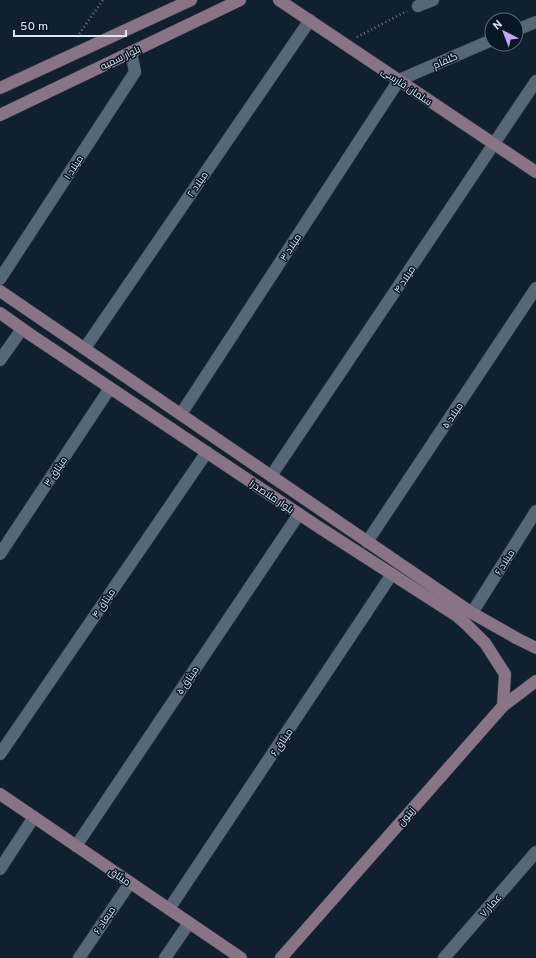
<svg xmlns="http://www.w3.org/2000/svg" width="536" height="958" font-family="Overpass,Cairo,sans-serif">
  <rect width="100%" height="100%" fill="#11202e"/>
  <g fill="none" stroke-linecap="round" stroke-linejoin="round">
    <defs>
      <g id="street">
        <path d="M418,6L433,0"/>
        <path d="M516,30L536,22"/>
        <path d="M0,279L135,72L131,52"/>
        <path d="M85,348L310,20"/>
        <path d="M0,360L22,329"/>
        <path d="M181,414L399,80L492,40"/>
        <path d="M271,476L536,81"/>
        <path d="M367,542L536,288"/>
        <path d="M0,554L110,388"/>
        <path d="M472,613L536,511"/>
        <path d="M0,754L207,452"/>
        <path d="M76,846L299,514"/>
        <path d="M0,869L34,817"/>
        <path d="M169,909L392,574"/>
        <path d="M79,958L130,883"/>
        <path d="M165,958L189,923"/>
        <path d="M444,958L536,852"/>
      </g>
      <g id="secondary">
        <path d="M279,0L536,172"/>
        <path d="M0,88L191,0"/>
        <path d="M0,115L240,0"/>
        <path d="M0,291L472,613L518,639L536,648"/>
        <path d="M0,313L31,335L317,526L457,616L465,623L485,643L505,674L503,706"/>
        <path d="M0,794L241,958"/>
        <path d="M281,958L503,706L536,681"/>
      </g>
    </defs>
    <use href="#street" stroke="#313b46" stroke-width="13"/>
    <use href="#secondary" stroke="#313b46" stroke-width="13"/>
    <g stroke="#6c7885" stroke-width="2.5" stroke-dasharray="1 3" stroke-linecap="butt">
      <path d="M77,37L103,0"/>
      <path d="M357,37L407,11"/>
    </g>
    <use href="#street" stroke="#566778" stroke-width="12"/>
    <use href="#secondary" stroke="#897387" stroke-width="12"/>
  </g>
  <g text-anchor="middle" stroke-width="3" stroke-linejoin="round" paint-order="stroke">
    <g font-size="10" fill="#dde7f1" stroke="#081724">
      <text transform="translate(120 57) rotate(-26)" y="4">بلوار سمیه</text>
      <text transform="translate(445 60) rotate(-23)" y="4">گلفام</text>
      <text transform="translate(407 86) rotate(34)" y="4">سلمان فارسی</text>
      <text transform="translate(73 167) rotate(-57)" y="4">میلاد ۱</text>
      <text transform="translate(197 184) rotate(-56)" y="4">میلاد ۲</text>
      <text transform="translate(290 247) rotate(-57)" y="4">میلاد ۳</text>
      <text transform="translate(404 279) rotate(-56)" y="4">میلاد ۴</text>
      <text transform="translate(452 415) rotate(-56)" y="4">میلاد ۵</text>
      <text transform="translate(55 471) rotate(-56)" y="4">میثاق ۳</text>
      <text transform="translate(272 496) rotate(34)" y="4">بلوار ملاصدرا</text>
      <text transform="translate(504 562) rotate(-58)" y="4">میلاد ۶</text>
      <text transform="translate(103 603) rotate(-56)" y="4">میثاق ۴</text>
      <text transform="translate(187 680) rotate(-56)" y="4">میثاق ۵</text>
      <text transform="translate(281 742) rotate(-56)" y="4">میثاق ۶</text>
      <text transform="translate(406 816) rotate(-49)" y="4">زیتون</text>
      <text transform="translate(120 876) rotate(34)" y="4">میثاق</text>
      <text transform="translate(490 905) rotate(-49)" y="4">عمار ۷</text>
      <text transform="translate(104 920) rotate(-56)" y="4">میعاد ۶</text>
    </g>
  </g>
  <g transform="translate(504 32) rotate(318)"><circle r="19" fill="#081724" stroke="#5d6a76"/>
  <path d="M0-3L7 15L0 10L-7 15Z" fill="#c4a7f1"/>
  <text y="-6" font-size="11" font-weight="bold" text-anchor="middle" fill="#dde7f1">N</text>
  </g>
  <path d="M14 30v6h112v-6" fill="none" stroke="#dde7f1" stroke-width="2"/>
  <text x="20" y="30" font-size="12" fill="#dde7f1" stroke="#081724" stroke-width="3" paint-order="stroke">50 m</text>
</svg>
